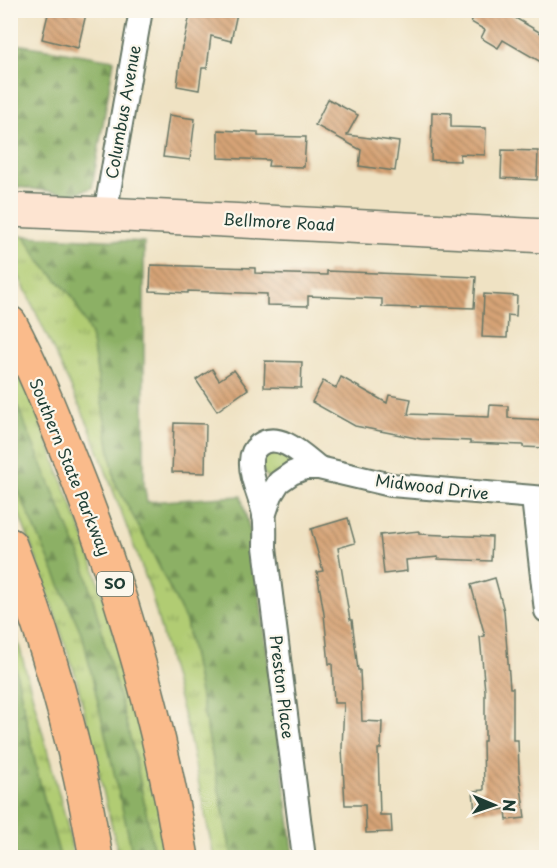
<svg xmlns="http://www.w3.org/2000/svg" width="557" height="868" font-family="'Playpen Sans',sans-serif">
  <defs>
    <pattern id="grass-tufts" width="24" height="20" patternUnits="userSpaceOnUse" patternTransform="scale(1.5)"><rect width="24" height="20" fill="#b1cc73"/><path d="M3 7l-1-3M5 7V3M7 7l1-3M15 17l-1-3M17 17v-4M19 17l1-3" fill="none" stroke="#8fa75f"/></pattern>
    <pattern id="forest-firs" width="22" height="20" patternUnits="userSpaceOnUse" patternTransform="scale(1.5)"><rect width="22" height="20" fill="#8cb065"/><path d="M5 1l3.5 6h-7zM16 11l3.5 6h-7z" fill="#729054"/></pattern>
    <pattern id="building-back-hatch" width="6" height="6" patternUnits="userSpaceOnUse" patternTransform="scale(1.5)"><rect width="6" height="6" fill="#d6a376"/><path d="M-1 5l2 2M0 0l6 6M5-1l2 2" fill="none" stroke="#ad8662"/></pattern>
  </defs>
  <rect width="100%" height="100%" fill="#fbf7ec"/>
  <filter id="ink" filterUnits="userSpaceOnUse"><feTurbulence type="fractalNoise" baseFrequency=".0167" numOctaves="2"/><feDisplacementMap in="SourceGraphic" scale="12" xChannelSelector="R" yChannelSelector="G"/><feConvolveMatrix kernelMatrix="1 2 1 2 8 2 1 2 1" color-interpolation-filters="sRGB"/></filter>
  <filter id="wash" filterUnits="userSpaceOnUse"><feTurbulence type="fractalNoise" baseFrequency=".008" numOctaves="4" result="noise"/><feDisplacementMap in="SourceGraphic" scale="24" xChannelSelector="R" yChannelSelector="G"/><feGaussianBlur stdDeviation="1.35" result="paint"/><feColorMatrix in="noise" values="0 0 0 0 0 0 0 0 0 0 0 0 0 0 0 0 0 1.4 0 .05"/><feComposite in="paint" operator="in"/></filter>
  <g filter="url(#wash)">
    <rect width="100%" height="100%" fill="#efe2c3"/>
    <g fill="url(#grass-tufts)" stroke="#688454" stroke-width="1.5">
      <path d="M10,236H25L39,260L72,296L91,335L115,482L149,546L186,621L232,857H214L188,732L150,589L89,426L11,259Z"/>
      <path d="M10,360L30,396L88,548L122,658L171,857H119L76,677L36,558L11,493Z"/>
      <path d="M267,449L281,452L292,466L271,481C260,470 260,469 261,453Z"/>
      <path d="M10,612L66,820L74,857H60L38,776L11,647Z"/>
    </g>
    <g fill="url(#forest-firs)" stroke="#56764c" stroke-width="1.5">
      <path d="M10,43L114,60L92,188L71,194L11,186Z"/>
      <path d="M25,236L144,242V483L147,502L241,496L253,543L294,857H232L186,621L149,546L115,482L91,335L72,296L39,260Z"/>
      <path d="M11,391L84,565L135,756L155,857H132L130,842L83,637L11,474Z"/>
      <path d="M11,647L38,776L60,857H11Z"/>
    </g>
    <g id="blocks">
      <g fill="url(#building-back-hatch)">
        <path d="M49,10H70L86,14L78,48L42,39Z"/>
        <path d="M191,10H225L237,13L231,41L211,36L207,68H202L199,90L177,86L182,46H183Z"/>
        <path d="M477,10H502L546,36V65L503,40L498,48L481,38L485,30L471,22Z"/>
        <path d="M328,99L358,115L347,135L399,142L395,171L359,166L361,150L315,125Z"/>
        <path d="M432,112L451,113V127L486,128L485,155L460,154V161L431,160Z"/>
        <path d="M169,115L195,119L190,160L163,157Z"/>
        <path d="M218,130L258,132V136L306,137L304,167L268,166L269,160L218,158Z"/>
        <path d="M502,150L538,151L537,180L501,178Z"/>
        <path d="M151,265L255,268V273L327,275V271L476,277L474,308L420,306V308L382,307V299L308,296V306L267,305V294L188,291V293L150,291Z"/>
        <path d="M484,294L517,296L516,316L508,315L507,338L482,337Z"/>
        <path d="M265,361L302,362L301,388L264,387Z"/>
        <path d="M212,369L219,380L234,370L248,389L217,411L196,380Z"/>
        <path d="M341,377L387,403L389,395L411,399L408,414L489,417L490,405L508,406V418L546,420V448L523,447V445L470,443V441L421,439L355,426L312,402L323,381L336,388Z"/>
        <path d="M174,423L206,424L205,473L172,472Z"/>
        <path d="M348,518L355,543L338,548L350,620H352L358,670H360L362,721L382,722L381,749H378L380,815H391L392,832L366,833L365,805H345L342,748L344,703H334L332,664H329L324,614L317,572L323,571L311,529Z"/>
        <path d="M419,531V534L492,537L491,561L438,559V557L406,560L407,571L384,574L380,535Z"/>
        <path d="M495,578L504,611L510,688H513V740H518L519,771L525,818L507,820L506,809L475,812L473,791L484,790L483,741H485V691L480,637L485,636L471,585Z"/>
      </g>
    </g>
  </g>
  <g filter="url(#ink)">
    <use href="#blocks" fill-opacity="0" stroke="#687766" stroke-width="1.5"/>
    <g fill="none" stroke-linecap="round" stroke-linejoin="round">
      <defs>
        <g id="street">
          <path d="M105,214L141,10"/>
          <path d="M533,498L546,611"/>
          <path d="M264,516L271,495L279,482L292,473L305,468H319L391,485L546,498"/>
          <path d="M304,858L265,547C265,537 266,525 264,515C261,497 250,479 251,461C251,455 254,449 259,445C279,430 304,456 319,468"/>
        </g>
        <path id="secondary" d="M10,210L105,214L546,236"/>
        <g id="highway">
          <path d="M10,323C32,364 50,409 67,452C120,583 159,718 182,858"/>
          <path d="M10,545C49,646 78,751 96,858"/>
        </g>
      </defs>
      <use href="#street" stroke="#687766" stroke-width="26"/>
      <use href="#secondary" stroke="#687766" stroke-width="36"/>
      <use href="#highway" stroke="#687766" stroke-width="36"/>
      <use href="#street" stroke="#fff" stroke-width="22"/>
      <use href="#secondary" stroke="#fde4d1" stroke-width="33"/>
      <use href="#highway" stroke="#fabb8b" stroke-width="33"/>
    </g>
  </g>
  <g text-anchor="middle" stroke-width="4.5" stroke-linejoin="round" paint-order="stroke">
    <rect fill="#fbf7ec" stroke="#61756b" stroke-width="1.5" x="97" y="572" width="36" height="24" rx="4.5"/>
    <g font-size="15" font-weight="bold" fill="#1f3d34">
      <text x="115" y="589">SO</text>
    </g>
    <g font-size="16" fill="#1f3d34" stroke="#fbf7ec">
      <text transform="translate(123 112) rotate(-80)" y="6">Columbus Avenue</text>
      <text transform="translate(279 222) rotate(3)" y="6">Bellmore Road</text>
      <text transform="translate(70 467) rotate(68)" y="6">Southern State Parkway</text>
      <text transform="translate(432 487) rotate(7)" y="6">Midwood Drive</text>
      <text transform="translate(282 687) rotate(83)" y="6">Preston Place</text>
    </g>
  </g>
  <rect width="557" height="868" fill="none" stroke="#fbf7ec" stroke-width="36"/>
  <g transform="translate(494 805) rotate(92)" stroke="#fbf7ec" stroke-width="4.5" paint-order="stroke">
  <path d="M0-4.5L10 22L0 15L-10 22Z" fill="#1f3d34"/>
  <text y="-9" font-size="16" font-weight="bold" text-anchor="middle" fill="#1f3d34">N</text>
  </g>
</svg>
